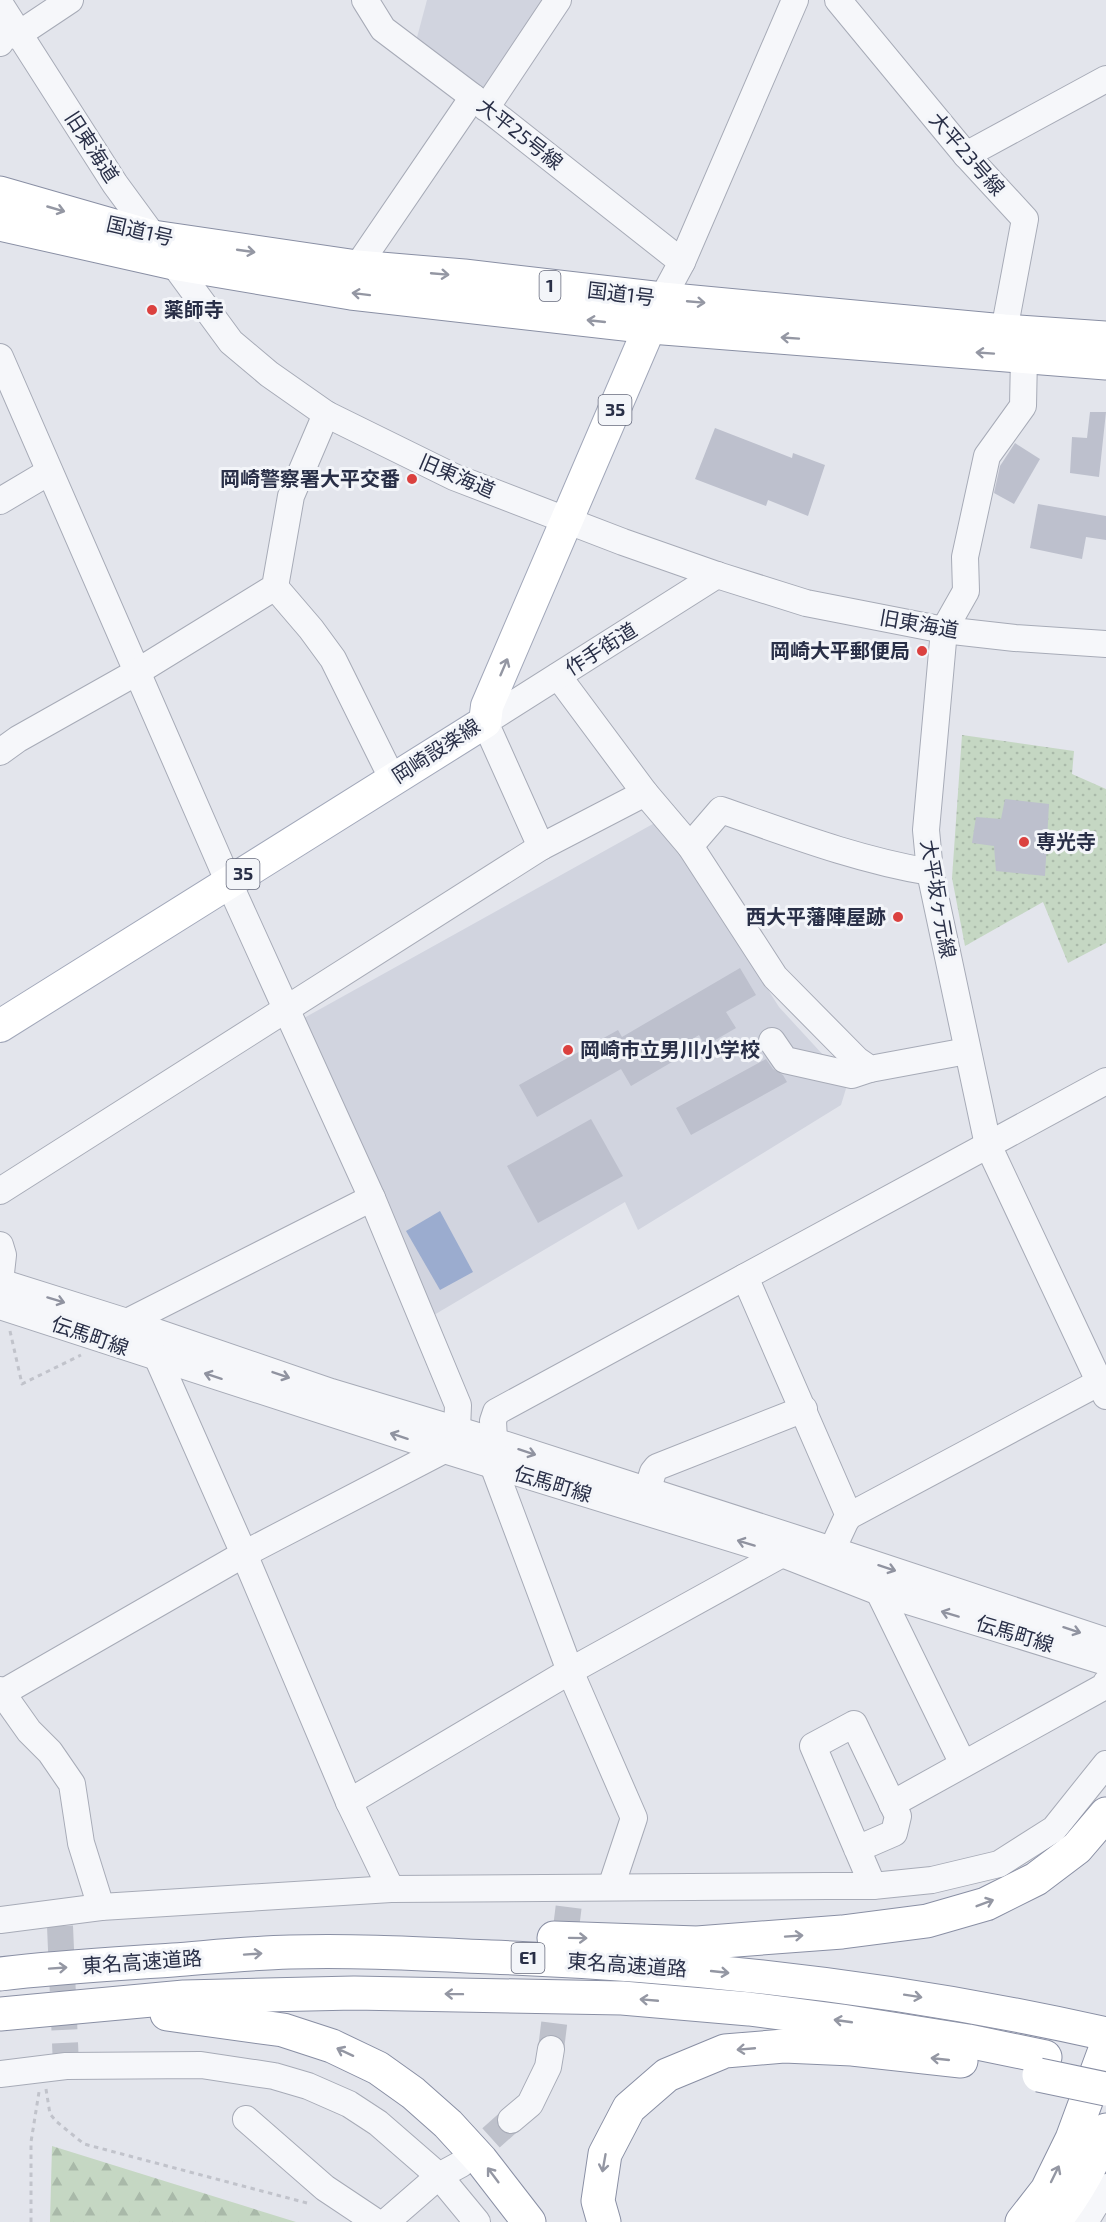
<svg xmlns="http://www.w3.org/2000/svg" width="1106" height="2222" font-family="'Exo 2','Noto Sans JP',sans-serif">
  <defs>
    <pattern id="forest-firs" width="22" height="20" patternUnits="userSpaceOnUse" patternTransform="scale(1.5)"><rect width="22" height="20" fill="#c5d7c3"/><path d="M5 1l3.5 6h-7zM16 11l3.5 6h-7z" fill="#a9b9a9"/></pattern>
    <pattern id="garden-dots" width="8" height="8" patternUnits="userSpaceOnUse" patternTransform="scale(1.5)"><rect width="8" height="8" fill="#c5d7c3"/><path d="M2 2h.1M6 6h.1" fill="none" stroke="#a9b9a9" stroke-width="1.8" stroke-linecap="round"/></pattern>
  </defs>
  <rect width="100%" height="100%" fill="#e3e5ec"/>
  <g fill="#d1d4df">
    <path d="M427,0H545L482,99L416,41Z"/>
    <path d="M660,820L779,1007L848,1082L841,1105L638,1230L625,1202L434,1315L304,1018Z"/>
  </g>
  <path fill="url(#forest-firs)" d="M52,2146L296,2222H50Z"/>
  <path fill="url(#garden-dots)" d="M962,735L1074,751L1072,774L1106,789V943L1068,963L1043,902L965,946L952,878Z"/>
  <path fill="#9baccf" d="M440,1211L473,1272L440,1290L406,1231Z"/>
  <g fill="#bdc0cd">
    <path d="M1090,412H1106L1099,477L1070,473L1072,437L1087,438Z"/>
    <path d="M715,428L792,458L793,453L825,465L808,516L768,500L766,506L695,479Z"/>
    <path d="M1015,443L1040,459L1014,504L994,493L1000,466Z"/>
    <path d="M1038,504L1106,516V540L1086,537L1082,559L1030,548Z"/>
    <path d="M1005,799L1049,804L1045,876L996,871L994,846L972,843L976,817L1001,819Z"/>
    <path d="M740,968L756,995L726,1012L736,1028L705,1046L699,1035L667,1054L672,1062L631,1086L621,1069L537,1117L519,1085L618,1030L622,1037Z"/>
    <path d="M766,1059L773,1069L783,1075L787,1082L691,1135L676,1108Z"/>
    <path d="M591,1119L623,1176L538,1223L507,1166Z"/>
  </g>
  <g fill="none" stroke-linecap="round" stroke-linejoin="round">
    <g stroke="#bec1cb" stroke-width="26" stroke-dasharray="26 13" stroke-linecap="butt">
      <path d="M60,1926L66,2066"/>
      <path d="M551,2049L569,1904"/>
      <path d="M462,2164L511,2120"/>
    </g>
    <defs>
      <g id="minor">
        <path d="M365,0L383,29L473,97L682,262"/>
        <path d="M838,0L966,155L1025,219L1004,331"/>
        <path d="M0,4L115,184L231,342L269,374L326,414L454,477L623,542L717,575L806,603L944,630L1015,638L1106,644"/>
        <path d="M0,43L4,37L19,34L70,0"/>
        <path d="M486,108L558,0"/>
        <path d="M966,155L1106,79"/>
        <path d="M357,267L473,97"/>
        <path d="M662,299L682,262L795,0"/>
        <path d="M1024,356L1023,406L987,456L965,557L966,591L944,630L926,830L930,872L988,1145L1106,1396"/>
        <path d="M0,357L229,883L372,1198L458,1405L457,1430"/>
        <path d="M0,501L49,472"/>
        <path d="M275,587L311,629L333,659L393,780"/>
        <path d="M558,676L645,793L690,846L721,810C790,834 858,860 930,872"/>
        <path d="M0,752L18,739L137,672L275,587L291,496L326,414"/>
        <path d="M690,846L775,977L857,1060L870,1069L967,1051"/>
        <path d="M541,847L485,722L717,575"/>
        <path d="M772,1041L785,1060L852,1075L870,1069"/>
        <path d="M0,1191L541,847L645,793"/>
        <path d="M0,1245L3,1255L0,1282"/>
        <path d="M745,1277L849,1516"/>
        <path d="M0,1282L127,1322L331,1392L494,1441L832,1550L1106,1641"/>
        <path d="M0,1306L444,1450L782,1554L879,1592L1106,1662"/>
        <path d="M127,1322L372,1198"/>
        <path d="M158,1359L244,1554L349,1802L391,1889"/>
        <path d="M494,1441L493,1421L496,1412L1106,1081"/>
        <path d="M493,1465L570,1671L634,1818L611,1887"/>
        <path d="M647,1491L653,1472L657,1467L804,1409"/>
        <path d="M832,1550L845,1522L849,1516L1100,1382"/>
        <path d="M879,1592L963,1764"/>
        <path d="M0,1690L29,1731L50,1752L72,1784L81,1843L101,1907"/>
        <path d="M2,1693L244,1554L444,1450"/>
        <path d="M349,1802L570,1671L782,1554"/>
        <path d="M892,1804L1105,1686L1106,1683"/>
        <path d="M857,1849L894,1833L898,1816L854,1724L813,1746L873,1886"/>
        <path d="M0,1920L101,1907L391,1889L827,1886H873L932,1880L999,1864L1054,1829L1106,1764"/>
        <path d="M0,2074L66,2066L201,2065L274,2076L308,2086L349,2104L378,2123L439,2176L477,2222"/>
        <path d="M246,2119L325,2188L376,2222"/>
        <path d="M511,2120L530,2104L548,2067L551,2049"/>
        <path d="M386,2222L439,2176L461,2164"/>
        <path d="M1085,2222L1106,2187"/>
      </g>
      <path id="major" d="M0,1026L485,722L487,706L660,303"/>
      <g id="highway">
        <path d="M0,193L153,237L357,267L464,276L662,299L1004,331L1106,338"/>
        <path d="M0,224L173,263L351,293L651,327L1106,363"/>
        <path d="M554,1938L697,1943L842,1932L927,1921L986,1904L1036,1879L1077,1848L1106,1814"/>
        <path d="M0,1974C57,1967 115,1964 173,1960C212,1957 251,1953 290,1952C357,1950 424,1954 491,1957C698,1965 904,1988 1106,2034"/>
        <path d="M0,2014L184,1997L354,1993L622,1998L749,2009L842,2021L968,2041L1045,2057"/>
        <path d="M167,2014L283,2030L332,2046L378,2068L413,2093L448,2124L481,2160L529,2222"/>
        <path d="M604,2222L598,2201L605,2154L629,2108L667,2075L725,2051L784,2046L852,2049L961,2061"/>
        <path d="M1022,2222L1047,2190L1072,2139L1106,2047"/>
        <path d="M1054,2222C1076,2194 1094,2162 1106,2130"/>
      </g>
    </defs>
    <use href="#minor" stroke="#a7abb7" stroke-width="28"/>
    <use href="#major" stroke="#a1a7b9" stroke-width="34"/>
    <use href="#highway" stroke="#898fa4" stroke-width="35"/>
    <g stroke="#c1c3cb" stroke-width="3" stroke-dasharray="4.5 4.5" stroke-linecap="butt">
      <path d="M10,1331L22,1384L81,1355"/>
      <path d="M46,2089L50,2114L57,2122L84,2144L307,2203"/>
      <path d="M31,2222V2142L39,2092"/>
    </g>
    <use href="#minor" stroke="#f6f7fa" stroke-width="26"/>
    <use href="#major" stroke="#fff" stroke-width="32"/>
    <use href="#highway" stroke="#fff" stroke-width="33"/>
    <defs>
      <path id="highway-bridge" d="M1039,2075L1106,2089"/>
    </defs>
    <use href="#highway-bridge" stroke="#898fa4" stroke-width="35" stroke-linecap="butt"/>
    <use href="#highway-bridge" stroke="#fff" stroke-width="33"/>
  </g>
  <defs><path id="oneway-shaft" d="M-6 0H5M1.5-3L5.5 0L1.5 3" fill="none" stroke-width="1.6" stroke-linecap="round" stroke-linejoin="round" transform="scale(1.5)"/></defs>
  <g stroke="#9497a3">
    <use href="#oneway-shaft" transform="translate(56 209) rotate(16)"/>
    <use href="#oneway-shaft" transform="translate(246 251) rotate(8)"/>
    <use href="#oneway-shaft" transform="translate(440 274) rotate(5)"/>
    <use href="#oneway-shaft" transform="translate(361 294) rotate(-173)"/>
    <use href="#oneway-shaft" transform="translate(696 302) rotate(5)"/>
    <use href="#oneway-shaft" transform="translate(596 321) rotate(-174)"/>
    <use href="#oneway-shaft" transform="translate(790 338) rotate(-176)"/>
    <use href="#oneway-shaft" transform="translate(985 353) rotate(-176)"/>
    <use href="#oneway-shaft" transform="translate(504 667) rotate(-67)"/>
    <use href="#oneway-shaft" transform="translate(985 1903) rotate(-21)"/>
    <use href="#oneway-shaft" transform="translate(794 1936) rotate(-4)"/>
    <use href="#oneway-shaft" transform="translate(578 1938) rotate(1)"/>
    <use href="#oneway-shaft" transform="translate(253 1954) rotate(-4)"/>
    <use href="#oneway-shaft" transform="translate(58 1968) rotate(-4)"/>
    <use href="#oneway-shaft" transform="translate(720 1972) rotate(6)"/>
    <use href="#oneway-shaft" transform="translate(454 1994) rotate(-179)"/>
    <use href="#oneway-shaft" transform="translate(913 1996) rotate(9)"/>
    <use href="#oneway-shaft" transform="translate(649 2000) rotate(-175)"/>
    <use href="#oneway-shaft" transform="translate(843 2021) rotate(-172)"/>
    <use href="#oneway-shaft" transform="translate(746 2049) rotate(175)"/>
    <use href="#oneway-shaft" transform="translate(345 2052) rotate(-155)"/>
    <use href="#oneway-shaft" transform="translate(940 2059) rotate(-174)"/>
    <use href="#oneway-shaft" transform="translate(604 2163) rotate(100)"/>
    <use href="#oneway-shaft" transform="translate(1055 2174) rotate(-64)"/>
    <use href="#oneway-shaft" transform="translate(493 2175) rotate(-127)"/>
  </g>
  <g stroke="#9093a0">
    <use href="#oneway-shaft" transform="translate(56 1300) rotate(17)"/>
    <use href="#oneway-shaft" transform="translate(281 1375) rotate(19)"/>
    <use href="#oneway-shaft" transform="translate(213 1376) rotate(-162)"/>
    <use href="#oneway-shaft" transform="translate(399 1436) rotate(-162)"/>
    <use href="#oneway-shaft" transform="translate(527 1452) rotate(18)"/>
    <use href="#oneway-shaft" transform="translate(746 1543) rotate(-163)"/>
    <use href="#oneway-shaft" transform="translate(887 1568) rotate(18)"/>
    <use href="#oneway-shaft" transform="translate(950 1614) rotate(-163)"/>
    <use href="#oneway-shaft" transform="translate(1072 1630) rotate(18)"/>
  </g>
  <g fill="#db413f" stroke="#f3f5f9" stroke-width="2">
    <circle cx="152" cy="310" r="6"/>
    <circle cx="412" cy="479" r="6"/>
    <circle cx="922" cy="651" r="6"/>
    <circle cx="1024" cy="842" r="6"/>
    <circle cx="898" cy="917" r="6"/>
    <circle cx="568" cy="1050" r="6"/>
  </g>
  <g text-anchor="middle" stroke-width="6" stroke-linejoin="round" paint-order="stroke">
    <g fill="#f3f5f9" stroke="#666a7c" stroke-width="1.5">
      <rect x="539.5" y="271" width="21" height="30" rx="4.5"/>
      <rect x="598.5" y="395" width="33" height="30" rx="4.5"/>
      <rect x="226.5" y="859" width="33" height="30" rx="4.5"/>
      <rect x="511.5" y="1943" width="33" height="30" rx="4.5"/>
    </g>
    <g font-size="18" font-weight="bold" fill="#292f47">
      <text x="550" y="292">1</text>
      <text x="615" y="416">35</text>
      <text x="243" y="880">35</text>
      <text x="528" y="1964">E1</text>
    </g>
    <g font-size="20" fill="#292f47" stroke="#f3f5f9">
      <text transform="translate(520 134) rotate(38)" y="7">大平25号線</text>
      <text transform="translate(92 147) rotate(57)" y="7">旧東海道</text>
      <text transform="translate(967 154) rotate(49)" y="7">大平23号線</text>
      <text transform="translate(140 231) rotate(13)" y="7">国道1号</text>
      <text transform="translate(621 294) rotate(7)" y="7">国道1号</text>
      <text transform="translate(457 476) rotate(23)" y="7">旧東海道</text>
      <text transform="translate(919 624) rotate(10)" y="7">旧東海道</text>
      <text transform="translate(601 649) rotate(-32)" y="7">作手街道</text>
      <text transform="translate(436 751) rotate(-33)" y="7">岡崎設楽線</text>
      <text transform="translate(938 899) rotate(80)" y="7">大平坂ヶ元線</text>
      <text transform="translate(90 1336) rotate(19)" y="7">伝馬町線</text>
      <text transform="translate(553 1484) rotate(17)" y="7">伝馬町線</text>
      <text transform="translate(1015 1634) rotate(17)" y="7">伝馬町線</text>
      <text transform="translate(142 1962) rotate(-4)" y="7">東名高速道路</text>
      <text transform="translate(627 1965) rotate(4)" y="7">東名高速道路</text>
    </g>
    <g font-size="20" font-weight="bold" fill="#292f47" stroke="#f3f5f9" text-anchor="start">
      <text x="164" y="317">薬師寺</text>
      <text x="400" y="486" text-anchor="end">岡崎警察署大平交番</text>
      <text x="910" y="658" text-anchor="end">岡崎大平郵便局</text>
      <text x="1036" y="849">専光寺</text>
      <text x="886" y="924" text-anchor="end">西大平藩陣屋跡</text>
      <text x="580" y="1057">岡崎市立男川小学校</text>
    </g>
  </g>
</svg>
